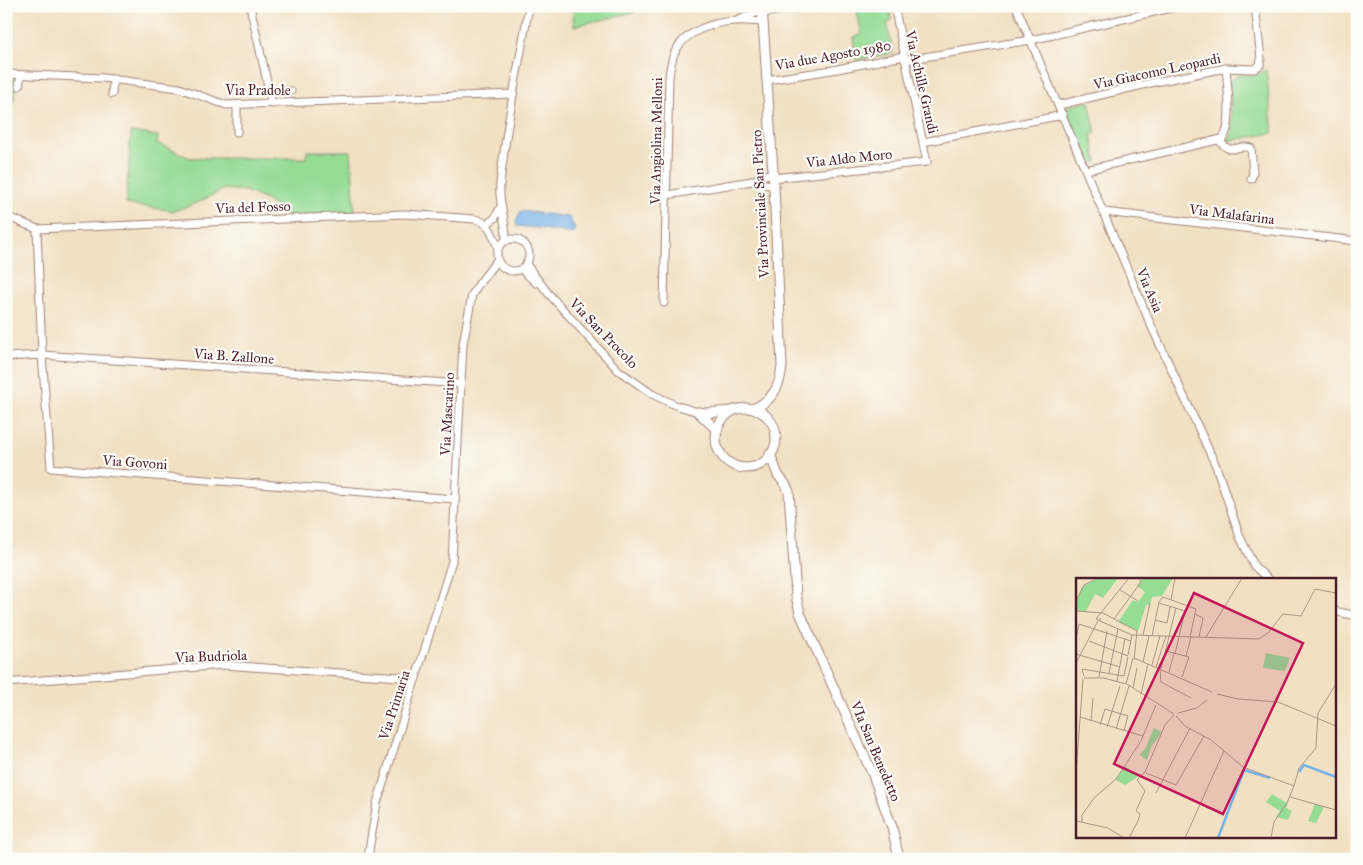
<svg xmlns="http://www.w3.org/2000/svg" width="1363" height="865" font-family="'IM FELL Great Primer',serif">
  <rect width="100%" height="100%" fill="#fdfcf7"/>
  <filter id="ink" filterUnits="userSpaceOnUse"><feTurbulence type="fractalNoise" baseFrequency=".02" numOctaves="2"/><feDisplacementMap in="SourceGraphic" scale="10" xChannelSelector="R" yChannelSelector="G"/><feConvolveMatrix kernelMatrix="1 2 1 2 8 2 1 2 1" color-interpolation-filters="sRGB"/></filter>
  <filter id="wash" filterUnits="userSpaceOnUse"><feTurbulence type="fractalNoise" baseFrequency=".0096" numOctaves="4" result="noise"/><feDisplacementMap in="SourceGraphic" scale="20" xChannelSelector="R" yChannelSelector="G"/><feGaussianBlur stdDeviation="1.12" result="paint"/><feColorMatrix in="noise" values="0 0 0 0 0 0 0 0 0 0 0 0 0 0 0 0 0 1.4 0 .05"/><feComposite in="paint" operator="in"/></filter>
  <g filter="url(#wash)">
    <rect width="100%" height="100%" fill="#f1e0c2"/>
    <g fill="#95dc95" stroke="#707e60">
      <path d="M572,6H634L635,12L574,26Z"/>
      <path d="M863,6H888L892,21L887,23L893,53L856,60L853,37L862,35L856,8Z"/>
      <path d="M1266,70L1273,133L1228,141L1232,134L1230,81L1238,75H1256Z"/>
      <path d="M6,77H18L6,148Z"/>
      <path d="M1089,101L1096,133L1091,135L1097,162L1089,164L1065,107Z"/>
      <path d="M131,132L158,136L157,143L190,158H306L307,151H351L355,213L289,217L266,200L245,191L224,189L199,202L174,211L126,204Z"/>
    </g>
    <path fill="#76b3e9" stroke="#60698a" d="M521,211L569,217L575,229L574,232L566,233L537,228L517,226L516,221Z"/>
  </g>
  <g filter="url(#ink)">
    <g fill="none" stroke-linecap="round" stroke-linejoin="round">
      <defs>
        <g id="minor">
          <path d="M250,6L272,104"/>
          <path d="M1016,6L1150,323L1216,466L1240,537L1254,566L1268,579"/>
          <path d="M763,13L811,6"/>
          <path d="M739,20L763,10"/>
          <path d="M905,60L1031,40L1180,6"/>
          <path d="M6,74L103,78L179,88L226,105L513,94"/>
          <path d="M767,80L832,70L904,56"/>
          <path d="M19,86L21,75"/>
          <path d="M269,92L291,91"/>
          <path d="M112,94L113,79"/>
          <path d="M237,105V132"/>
          <path d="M1059,105L1155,82L1226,68L1254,69L1260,65L1261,59L1255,6"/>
          <path d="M1219,140C1233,158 1235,143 1251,148L1253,173L1251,179"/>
          <path d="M923,142L1063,115"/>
          <path d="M1086,170L1222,139C1234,127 1227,84 1226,68"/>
          <path d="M773,172L752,181L774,186"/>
          <path d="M773,178L927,162L894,6"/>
          <path d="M667,195L752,181"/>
          <path d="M1104,212L1357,241"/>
          <path d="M6,216L37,229L405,214L475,219C491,223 492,234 498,248"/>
          <path d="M487,224L495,218L501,206"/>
          <path d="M37,229L42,355L51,468L455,499"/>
          <circle cx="513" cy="255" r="16"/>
          <path d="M506,241C507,222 498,203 500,184C506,124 519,65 529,6"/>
          <path d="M526,264L548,293L618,370L652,394L675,405L698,412"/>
          <path d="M521,269L536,283"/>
          <path d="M664,303L669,77C670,69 671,61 674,54C684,31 713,22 736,21C745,20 754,22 763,22"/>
          <path d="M6,357L42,355L461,384"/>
          <path d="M1334,611L1357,616"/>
          <path d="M6,683L223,665L416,678"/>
          <path d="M369,859V850L377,803L452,561L463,344L472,295L478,285L497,260"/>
        </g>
        <g id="major">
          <circle cx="746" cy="438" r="30"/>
          <path d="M753,409C773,400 780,387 782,366L774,186L762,6"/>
          <path d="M698,412L706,413L732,411"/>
          <path d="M698,412L717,430"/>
          <path d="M770,454L778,475L786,485L789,492L796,596L800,613L873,775L892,827L899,859"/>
        </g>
      </defs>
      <use href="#minor" stroke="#9e8076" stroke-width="9"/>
      <use href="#major" stroke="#9e8076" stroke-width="11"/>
      <use href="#minor" stroke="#fff" stroke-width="7"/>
      <use href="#major" stroke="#fff" stroke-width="9"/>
    </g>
  </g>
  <g text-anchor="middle" stroke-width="4.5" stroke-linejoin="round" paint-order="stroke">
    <g font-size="14" fill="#4a1f2b" stroke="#fdfcf7">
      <text transform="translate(833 55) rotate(-10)" y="5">Via due Agosto 1980</text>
      <text transform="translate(1157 71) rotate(-12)" y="5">Via Giacomo Leopardi</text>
      <text transform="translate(922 82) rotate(77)" y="5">Via Achille Grandi</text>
      <text x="258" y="95">Via Pradole</text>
      <text transform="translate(656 141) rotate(-89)" y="5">Via Angiolina Melloni</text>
      <text transform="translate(849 158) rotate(-6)" y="5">Via Aldo Moro</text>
      <text transform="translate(760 204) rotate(-93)" y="5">Via Provinciale San Pietro</text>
      <text transform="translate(253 207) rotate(-2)" y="5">Via del Fosso</text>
      <text transform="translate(1232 214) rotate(7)" y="5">Via Malafarina</text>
      <text transform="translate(1150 290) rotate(67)" y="5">Via Asia</text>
      <text transform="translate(604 333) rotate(46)" y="5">Via San Procolo</text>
      <text transform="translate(234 356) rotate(4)" y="5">Via B. Zallone</text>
      <text transform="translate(447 414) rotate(-87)" y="5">Via Mascarino</text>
      <text transform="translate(135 462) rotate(4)" y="5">Via Govoni</text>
      <text transform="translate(211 656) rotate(-2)" y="5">Via Budriola</text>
      <text transform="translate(394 705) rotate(-72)" y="5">Via Primaria</text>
      <text transform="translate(876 751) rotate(67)" y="5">VIa San Benedetto</text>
    </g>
  </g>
  <g transform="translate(1076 578)">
    <rect width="260" height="260" fill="#f1e0c2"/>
    <path d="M22,0H42L27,20L19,16L10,33H0V23L6,9ZM67,0H97L86,18L76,19L74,27H70L62,53L42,44L57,22L62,24L69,14L61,8ZM190,75L214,80L209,93L187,90ZM78,150L86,154L75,169L71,182L63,177L69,171ZM49,188L63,198L49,207L40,202ZM196,216L212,226L210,230L216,233L212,242L200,239L204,233L190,224ZM239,226L248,229L240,245L232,243Z" fill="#95dc95"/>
    <path fill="none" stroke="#76b3e9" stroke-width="2.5" d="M223,194L228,187L260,199M142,260L168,192L194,200"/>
    <path fill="none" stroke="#ae9386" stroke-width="1" d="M44,12L62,23M95,22L99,0M0,23L8,7L22,0M83,25L109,33L99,76M0,33L27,35L61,53L58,82M119,36L127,40L123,59M24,40V43L20,41L53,0M38,41L65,4L63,0M79,42L91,45L94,29M24,43L56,57L183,61L192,55L207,36L225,38L239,11L260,15M67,57L74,25M76,58L83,24L87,19L120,31L114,59M130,59L166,0M0,61L3,46L55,63M13,63L52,78M90,73L113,79L106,99M0,76L44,89M52,77L56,57M110,78L115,59M58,80L136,114M67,84L73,58M0,85L22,43M76,87L84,58M80,89L90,58M84,91L85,104L115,120M85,91L100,30M93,94L98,75M33,95L42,51M8,98L6,91L48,98L52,79M23,99L31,53M8,100H28L50,106L57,80M41,103L49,60M51,106L98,136M57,110L61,90M65,116L72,86M141,116L162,121L202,124L260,148M102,135L121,130L131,122M100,138L109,148L135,162L167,189L218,208L211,225L198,244L195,260M4,139L67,158M15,143L17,120M24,147L29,131L52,138L48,153M31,149L44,108M40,151L53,108M0,195L7,101M70,195L100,207L128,158M218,208L223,190L240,170L242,135L260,106M80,215L114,150M214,219L260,232M0,243L32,250L48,260M6,244V237L18,220L40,201L65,163L80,127M53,260L62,243L64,236L60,233L69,213L61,202L69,194L89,147L98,137M109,260L148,173"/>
    <path fill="#c2185b" fill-opacity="0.15" stroke="#c2185b" stroke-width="2.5" d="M118,15L227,65L147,236L38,186Z"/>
    <rect width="260" height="260" fill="none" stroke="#4a1f2b" stroke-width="2.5"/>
  </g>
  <rect width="1363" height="865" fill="none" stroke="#fdfcf7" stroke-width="25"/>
</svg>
